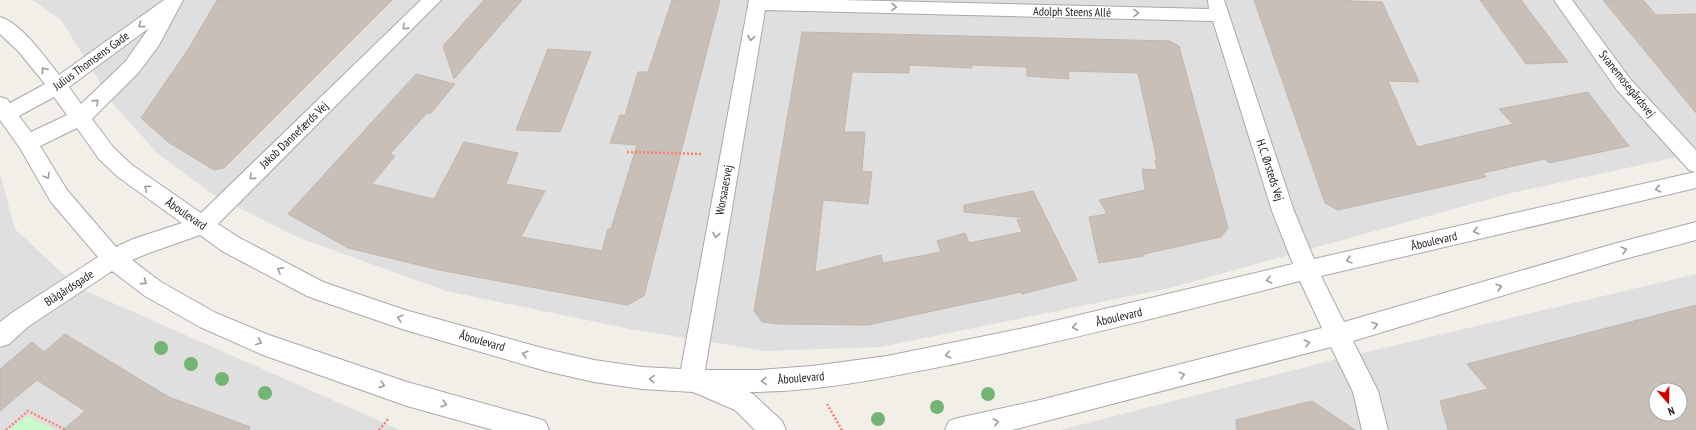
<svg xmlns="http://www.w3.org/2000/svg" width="1696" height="430" font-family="'PT Sans Narrow',sans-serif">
  <rect width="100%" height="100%" fill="#f2efe9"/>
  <g fill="#e0dfdf" fill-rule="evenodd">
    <path d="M32,0H1696V153L1511,193L1170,288L880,347L765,351L630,329L446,291L297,237L214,195L158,154L114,105L61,20Z"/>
    <path d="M0,174L15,229L77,287L400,430H0Z"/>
    <path d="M1696,274V430H1060L1333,360ZM1656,390H1680V414H1656Z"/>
  </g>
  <path fill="#c8facc" d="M27,416L55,430H8Z"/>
  <g fill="#c7bfb8" stroke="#c4b6ab" fill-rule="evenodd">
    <path d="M217,0H392L224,168L214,170L168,142L141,118L189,48Z"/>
    <path d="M484,0H522L454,79L443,46Z"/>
    <path d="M672,0H720L644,296L627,305L439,270L348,248L288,214L416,74L455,84L431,113H427L390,154L395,156L372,184L434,199L464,142L518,153L506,184L545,191L521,237L602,251L608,229H611L637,145L610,143L620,115H625L638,72H648Z"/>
    <path d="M1254,0H1352V1L1382,2L1419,82L1388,81L1417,147L1513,124L1499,109L1588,92L1629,146L1549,163L1545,159L1483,173L1486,177L1338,210L1325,203Z"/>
    <path d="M1480,0H1521L1568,62L1526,64Z"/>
    <path d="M1603,0H1643L1656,15L1696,14V113Z"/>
    <path d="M802,32L1170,41L1179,46L1228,228L1221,237L1144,254V256L1099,263L1089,217L1107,214L1099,200L1145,190L1142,169L1157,170L1155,160H1157L1138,73L1068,71L1069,79L1027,76V67L972,65V68L909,65V73L852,72L844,132H865L862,171L872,172L868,204L823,200L815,272L881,255L883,263L941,252L937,241L965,233L969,243L1022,232L1017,220L1026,218L964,212V205L1033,191L1077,280L1022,294L1021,292L868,325L779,324L762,322L754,311Z"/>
    <path d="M548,49L591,52L560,132L516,130Z"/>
    <path d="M1696,305V430H1448L1440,401L1488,389L1467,364ZM1656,390H1680V414H1656Z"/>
    <path d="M65,334L169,397L250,427L249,430H63L85,411L37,380L0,411V369L32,342L44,352Z"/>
    <path d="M1312,401L1355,430H1237L1236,420Z"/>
  </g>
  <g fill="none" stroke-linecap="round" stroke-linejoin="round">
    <defs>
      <path id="minor" d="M164,0H183L159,45L139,72L92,119L113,147L132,165L201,213L421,0H441L218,224L238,237L323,282L405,310L546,349L594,360L642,367L681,369L749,0H842L1209,9L1208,0H1224L1294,211L1314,259L1695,172L1689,170L1617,90L1554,0H1572L1631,80L1696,150V188L1321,276L1344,322L1617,243L1696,222V240L1617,261L1353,341L1378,391L1388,430H1362L1353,392L1331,347L1012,430H945L949,421L958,418L1040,400L1322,328L1300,281C1187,310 1074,339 959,363C890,377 820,392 749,392L753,394L782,421L786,430H755L735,410L693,392L642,389L594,382L546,371L405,330L315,299L307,296L222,251L200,235L149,253L132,260L161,282L216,313L269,335L407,382L536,418L545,421L549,430H493L407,406L263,355L200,327L145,296L112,271L29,326L9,344L0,347V322L13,312L98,257L51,202L20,148L0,120V97L7,99L10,103L45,84L19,52L0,34V17C20,22 46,58 59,75ZM765,10L1213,21L1272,211L1293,264L1029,327L887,356L812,366L760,370H705ZM149,28L125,62L81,104L69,87ZM54,97L67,115L31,132L19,116ZM77,128L99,159L118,177L182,223L133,239L116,247L67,190L40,146Z"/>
    </defs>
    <use href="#minor" stroke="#a9a9a9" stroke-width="2"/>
    <g stroke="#fa8072" stroke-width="2.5" stroke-dasharray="2 2" stroke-linecap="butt">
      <path d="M627,152L702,154"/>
      <path d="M827,404L842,430"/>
      <path d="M6,430L28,411L66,430"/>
      <path d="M379,430L389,418"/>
    </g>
    <use href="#minor" fill="#fff" fill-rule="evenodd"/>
  </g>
  <g fill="#74b475">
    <circle cx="161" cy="348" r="7"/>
    <circle cx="191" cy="364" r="7"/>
    <circle cx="222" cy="379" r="7"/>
    <circle cx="265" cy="393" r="7"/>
    <circle cx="988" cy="394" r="7"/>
    <circle cx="937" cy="407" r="7"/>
    <circle cx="878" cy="419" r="7"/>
  </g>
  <defs><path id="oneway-chevron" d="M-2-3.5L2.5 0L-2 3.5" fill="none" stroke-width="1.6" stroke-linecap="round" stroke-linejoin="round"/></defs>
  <g stroke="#9c9c9c">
    <use href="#oneway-chevron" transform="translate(894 7) rotate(1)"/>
    <use href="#oneway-chevron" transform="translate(1136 13) rotate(1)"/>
    <use href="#oneway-chevron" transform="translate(141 25) rotate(144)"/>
    <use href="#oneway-chevron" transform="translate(405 27) rotate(136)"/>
    <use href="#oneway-chevron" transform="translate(751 38) rotate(100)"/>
    <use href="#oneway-chevron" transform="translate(44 70) rotate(-129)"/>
    <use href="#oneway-chevron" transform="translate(96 102) rotate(-44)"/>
    <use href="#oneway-chevron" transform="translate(47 176) rotate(59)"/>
    <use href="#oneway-chevron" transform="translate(252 177) rotate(136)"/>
    <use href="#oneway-chevron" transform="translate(147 188) rotate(-144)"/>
    <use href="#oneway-chevron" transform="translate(1658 189) rotate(167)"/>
    <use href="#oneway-chevron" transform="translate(1476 231) rotate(167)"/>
    <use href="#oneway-chevron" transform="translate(716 235) rotate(100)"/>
    <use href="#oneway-chevron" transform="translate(1624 250) rotate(-15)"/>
    <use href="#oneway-chevron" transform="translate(1349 260) rotate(165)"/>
    <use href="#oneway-chevron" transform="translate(280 270) rotate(-152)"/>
    <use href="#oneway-chevron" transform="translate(1269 280) rotate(166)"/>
    <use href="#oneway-chevron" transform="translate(144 282) rotate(36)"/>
    <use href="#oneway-chevron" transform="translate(1499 287) rotate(-17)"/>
    <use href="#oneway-chevron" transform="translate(400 318) rotate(-161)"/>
    <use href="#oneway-chevron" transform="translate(1375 325) rotate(-16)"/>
    <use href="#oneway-chevron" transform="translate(1075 327) rotate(167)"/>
    <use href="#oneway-chevron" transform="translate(259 342) rotate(23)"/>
    <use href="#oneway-chevron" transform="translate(1307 343) rotate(-14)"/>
    <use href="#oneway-chevron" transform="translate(525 354) rotate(-163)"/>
    <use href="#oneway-chevron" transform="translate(948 355) rotate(168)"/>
    <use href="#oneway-chevron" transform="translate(1182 375) rotate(-15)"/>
    <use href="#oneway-chevron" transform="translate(652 379) rotate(-177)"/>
    <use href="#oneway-chevron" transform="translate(764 381) rotate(177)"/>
    <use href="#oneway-chevron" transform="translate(382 385) rotate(19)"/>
    <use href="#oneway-chevron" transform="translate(444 404) rotate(16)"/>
    <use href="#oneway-chevron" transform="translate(996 422) rotate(-13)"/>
  </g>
  <g text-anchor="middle" stroke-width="3" stroke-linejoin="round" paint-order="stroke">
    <g font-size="12" fill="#222" stroke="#fff">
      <text transform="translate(1072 12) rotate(1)" y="4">Adolph Steens Allé</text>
      <text transform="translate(91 61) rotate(-36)" y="4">Julius Thomsens Gade</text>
      <text transform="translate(1627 84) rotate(51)" y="4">Svanemosegårdsvej</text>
      <text transform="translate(294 135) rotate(-44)" y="4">Jakob Dannefærds Vej</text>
      <text transform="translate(1270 170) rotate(72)" y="4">H.C. Ørsteds Vej</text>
      <text transform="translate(724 190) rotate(-80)" y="4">Worsaaesvej</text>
      <text transform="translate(186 214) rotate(34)" y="4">Åboulevard</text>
      <text transform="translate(1434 241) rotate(-13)" y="4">Åboulevard</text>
      <text transform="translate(69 288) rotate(-33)" y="4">Blågårdsgade</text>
      <text transform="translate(1119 317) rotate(-13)" y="4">Åboulevard</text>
      <text transform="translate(482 341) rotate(16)" y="4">Åboulevard</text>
      <text transform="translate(801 378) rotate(-5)" y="4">Åboulevard</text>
    </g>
  </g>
  <g transform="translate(1668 402) rotate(160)"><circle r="19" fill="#ffffff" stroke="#a7a7a7"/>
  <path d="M0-3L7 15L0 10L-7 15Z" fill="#d40000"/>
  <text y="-6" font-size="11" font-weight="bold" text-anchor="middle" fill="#222222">N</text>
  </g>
</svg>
